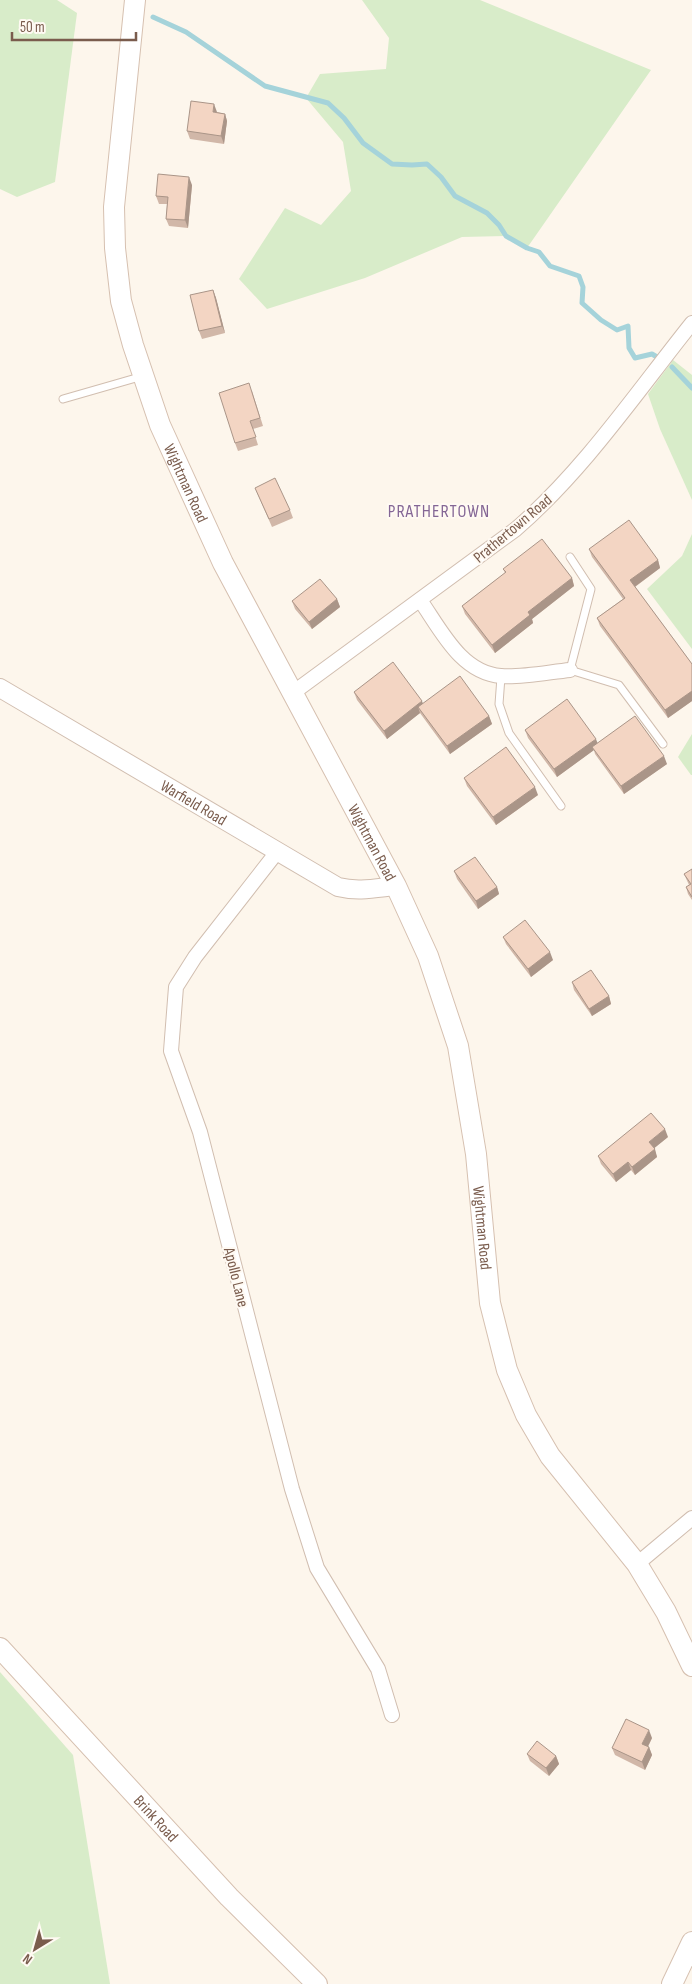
<svg xmlns="http://www.w3.org/2000/svg" width="692" height="1984" font-family="'Sofia Sans Condensed',sans-serif">
  <rect width="100%" height="100%" fill="#fdf6ec"/>
  <g fill="#d8ecc9">
    <path d="M0,0H57L77,13L55,182L17,197L0,189Z"/>
    <path d="M362,0H480L651,70L527,248L505,236L462,237L365,278L267,309L239,279L285,208L321,225L351,191L343,142L306,98L320,74L386,69L389,38Z"/>
    <path d="M673,360L692,375V500L660,429L648,394Z"/>
    <path d="M692,534V649L647,589L682,556Z"/>
    <path d="M692,734V775H691L678,757Z"/>
    <path d="M0,1672L73,1755L110,1984H0Z"/>
  </g>
  <g fill="none" stroke-linecap="round" stroke-linejoin="round">
    <g stroke="#a5d3da" stroke-width="5">
      <path d="M153,17L186,32L265,86L328,103L344,118L363,143L392,164L412,165L427,164L441,177L455,196L487,213L499,225L506,236L527,248L539,252L550,266L579,276L583,287L582,303L601,320L617,330L628,326L629,348L635,358L652,354L657,357"/>
      <path d="M672,367L692,388"/>
    </g>
    <defs>
      <g id="service">
        <path d="M63,399L143,376"/>
        <path d="M570,557L591,589L570,670L619,685L663,744"/>
        <path d="M501,677L499,704L509,733L561,806"/>
      </g>
      <g id="minor">
        <path d="M420,600C441,630 461,673 501,676C519,678 550,672 570,670"/>
        <path d="M294,692L516,529C584,470 636,393 692,323"/>
        <path d="M277,852L195,957L176,987L171,1051L200,1132L292,1489L317,1568L378,1669L392,1715"/>
        <path d="M637,1564L692,1518"/>
      </g>
      <g id="tertiary">
        <path id="s1" d="M0,688L338,887C358,892 376,888 396,886"/>
      </g>
      <g id="secondary">
        <path id="s2" d="M135,0L114,207L115,248L121,301L133,345L160,425L223,563L396,886L428,956L458,1046L476,1154L490,1303L507,1370L526,1415L550,1456L637,1564L666,1612L692,1666"/>
        <path id="s3" d="M0,1648L229,1897L317,1984"/>
        <path d="M672,1984L692,1942"/>
      </g>
    </defs>
    <use href="#service" stroke="#d1beb0" stroke-width="9"/>
    <use href="#minor" stroke="#d1beb0" stroke-width="16"/>
    <use href="#tertiary" stroke="#d1beb0" stroke-width="20"/>
    <use href="#secondary" stroke="#d6c0b0" stroke-width="22"/>
    <use href="#service" stroke="#fff" stroke-width="7"/>
    <use href="#minor" stroke="#fff" stroke-width="14"/>
    <use href="#tertiary" stroke="#fff" stroke-width="18"/>
    <use href="#secondary" stroke="#fff" stroke-width="20"/>
  </g>
  <g fill="#d1b7a8">
    <path d="M217,112L225,114L227,121L224,144L190,139L187,131Z"/>
    <path d="M192,185L188,228L169,226L166,219L167,204H159L156,196Z"/>
    <path d="M213,290L216,298L225,333L202,339L199,331Z"/>
    <path d="M252,391L263,426L253,429L258,445L238,451L235,443Z"/>
    <path d="M255,488L290,510L293,518L272,527Z"/>
    <path d="M589,549L658,560L660,568L635,587L692,664V701L668,718L600,626L597,618L623,599L592,557Z"/>
    <path d="M503,569L572,578L574,586L532,619L533,623L495,653L465,614L462,606L505,573Z"/>
    <path d="M337,599L340,607L312,629L295,609L292,601Z"/>
    <path d="M354,692L423,703L489,716L492,724L450,754L420,713L387,739L357,700Z"/>
    <path d="M525,730L598,743L667,764L624,794L595,754L594,750L557,777L528,738Z"/>
    <path d="M464,778L538,795L496,825L467,786Z"/>
    <path d="M692,869V900L688,894L686,887L689,885L684,874Z"/>
    <path d="M454,871L497,887L499,894L478,909L457,879Z"/>
    <path d="M503,937L553,960L531,977L506,944Z"/>
    <path d="M572,982L609,996L611,1004L592,1016L574,990Z"/>
    <path d="M668,1137L654,1148L657,1157L635,1175L631,1170L616,1182L601,1164L598,1156Z"/>
    <path d="M652,1738L648,1747H649L652,1755L645,1770L615,1755L612,1748Z"/>
    <path d="M527,1754L556,1756L559,1764L549,1776L530,1761Z"/>
  </g>
  <g fill="#aa9588">
    <path d="M214,104L217,112H213Z"/>
    <path d="M225,114L227,121L224,144L221,136Z"/>
    <path d="M189,177L192,185L188,228L185,220Z"/>
    <path d="M213,290L216,298L225,333L222,326Z"/>
    <path d="M658,560L660,568L633,588L630,580Z"/>
    <path d="M572,578L574,586L532,619L533,623L495,653L492,645L528,612Z"/>
    <path d="M337,599L340,607L312,629L309,622Z"/>
    <path d="M692,691V701L668,718L665,710Z"/>
    <path d="M422,701L425,709L418,707L420,713L387,739L384,731Z"/>
    <path d="M489,716L492,724L450,754L447,746Z"/>
    <path d="M596,739L599,747H592L594,750L557,777L554,769Z"/>
    <path d="M664,756L667,764L624,794L621,786Z"/>
    <path d="M535,787L538,795L496,825L493,817Z"/>
    <path d="M497,887L499,894L478,909L476,901Z"/>
    <path d="M550,952L553,960L531,977L528,969Z"/>
    <path d="M609,996L611,1004L592,1016L589,1009Z"/>
    <path d="M665,1129L668,1137L652,1150L649,1142Z"/>
    <path d="M655,1149L657,1157L635,1175L632,1167Z"/>
    <path d="M628,1162L631,1170L616,1182L613,1174Z"/>
    <path d="M649,1730L652,1738L645,1752L642,1744Z"/>
    <path d="M649,1747L652,1755L645,1770L642,1762Z"/>
    <path d="M556,1756L559,1764L549,1776L546,1768Z"/>
  </g>
  <g fill="#f3d5c3" stroke="#aa9588">
    <path d="M191,101L214,104L213,112L225,114L221,136L187,131Z"/>
    <path d="M158,174L189,177L185,220L166,219L168,197L156,196Z"/>
    <path d="M213,290L222,326L199,331L190,295Z"/>
    <path d="M249,383L260,418L250,421L256,437L235,443L219,393Z"/>
    <path d="M275,478L290,510L269,519L255,488Z"/>
    <path d="M629,520L658,560L630,580L692,664V691L665,710L597,618L625,598L589,549Z"/>
    <path d="M542,539L572,578L528,612L530,615L492,645L462,606L506,572L503,569Z"/>
    <path d="M320,579L337,599L309,622L292,601Z"/>
    <path d="M393,662L422,701L384,731L354,692Z"/>
    <path d="M460,676L489,716L447,746L418,707Z"/>
    <path d="M567,699L596,739L554,769L525,730Z"/>
    <path d="M635,716L664,756L621,786L592,747Z"/>
    <path d="M506,747L535,787L493,817L464,778Z"/>
    <path d="M475,857L497,887L476,901L454,871Z"/>
    <path d="M692,869V897L686,887L691,884L684,874Z"/>
    <path d="M525,920L550,952L528,969L503,937Z"/>
    <path d="M591,970L609,996L589,1009L572,982Z"/>
    <path d="M651,1113L665,1129L649,1142L655,1149L632,1167L628,1162L613,1174L598,1156Z"/>
    <path d="M626,1719L649,1730L642,1744L649,1747L642,1762L612,1748Z"/>
    <path d="M537,1741L556,1756L546,1768L527,1754Z"/>
  </g>
  <g text-anchor="middle" stroke-width="4" stroke-linejoin="round" paint-order="stroke">
    <g font-size="16" fill="#7a5c4d" stroke="#fffaf3">
      <text dy="6" stroke="none"><textPath href="#s2" startOffset="496">Wightman Road</textPath></text>
      <text transform="translate(512 528) rotate(-40)" y="6">Prathertown Road</text>
      <text dy="6" stroke="none"><textPath href="#s1" startOffset="225">Warfield Road</textPath></text>
      <text dy="6" stroke="none"><textPath href="#s2" startOffset="901">Wightman Road</textPath></text>
      <text dy="6" stroke="none"><textPath href="#s2" startOffset="1306">Wightman Road</textPath></text>
      <text transform="translate(237 1277) rotate(76)" y="6">Apollo Lane</text>
      <text dy="6" stroke="none"><textPath href="#s3" startOffset="231">Brink Road</textPath></text>
    </g>
    <g font-size="18" letter-spacing="1" fill="#846695" stroke="#fffaf3">
      <text x="439" y="517">PRATHERTOWN</text>
    </g>
  </g>
  <g transform="translate(35 1949) rotate(217)" stroke="#fffaf3" stroke-width="4" paint-order="stroke">
  <path d="M0-4L9 19L0 12L-9 19Z" fill="#7a5c4d"/>
  <text y="-8" font-size="14" font-weight="bold" text-anchor="middle" fill="#7a5c4d">N</text>
  </g>
  <path d="M12 32v8h124v-8" fill="none" stroke="#7a5c4d" stroke-width="2.5"/>
  <text x="20" y="32" font-size="15" fill="#7a5c4d" stroke="#fffaf3" stroke-width="4" paint-order="stroke">50 m</text>
</svg>
